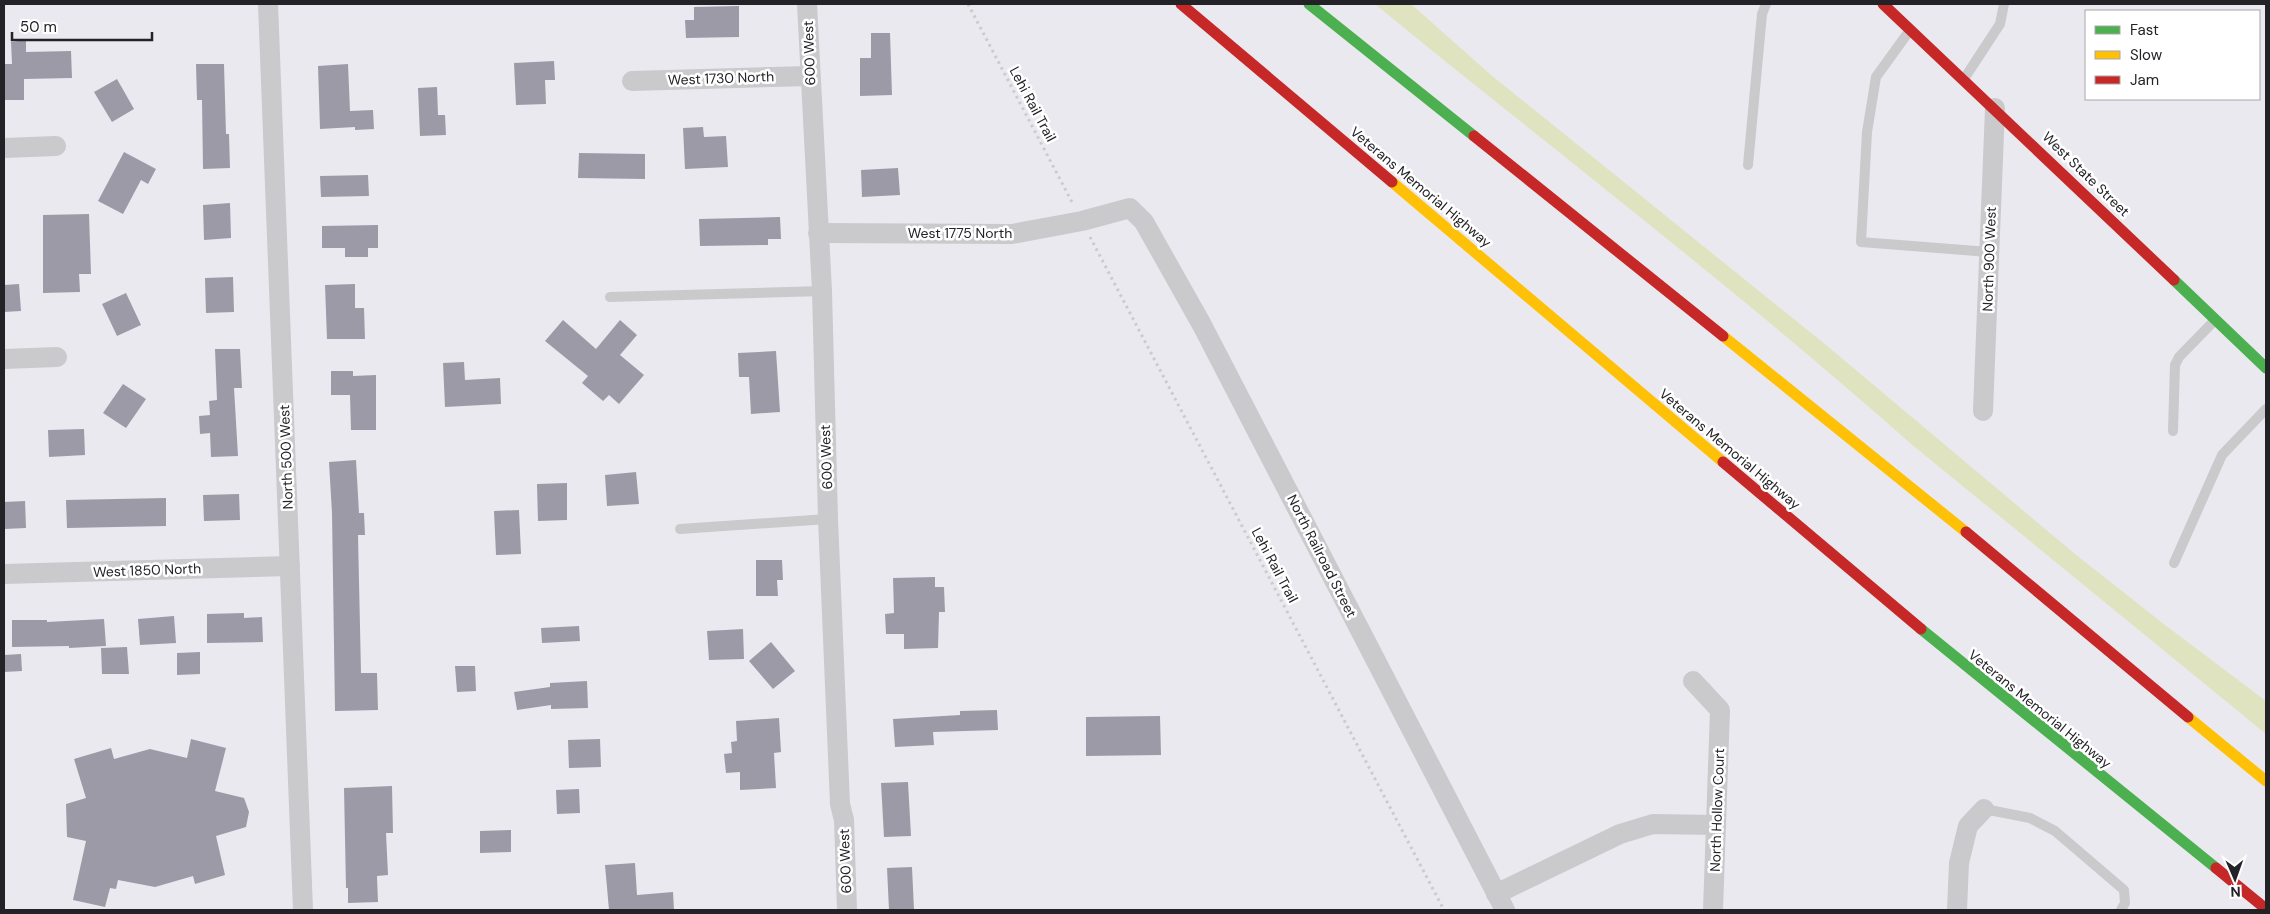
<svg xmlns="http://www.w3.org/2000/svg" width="2270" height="914" font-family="'DM Sans',sans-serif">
  <rect width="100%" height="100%" fill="#eae9ef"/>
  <path fill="#e0e3c0" d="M1375,4H1411L1491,75L1826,345L2075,554L2165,625L2266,701V734L1910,443C1738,290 1553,150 1375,4Z"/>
  <g fill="#9d9aa8">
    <path d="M739,6V37L686,38L685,20H694V7Z"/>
    <path d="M871,33H890L892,95L860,96V58H871Z"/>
    <path d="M26,40V52L71,51L72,78L24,79V100H4L5,64H12L11,42Z"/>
    <path d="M554,61L555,80H545L546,104L516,105L514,63Z"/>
    <path d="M196,64H224L226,134H229L230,168L203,169L202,100H197Z"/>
    <path d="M348,64L350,111L373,110L374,129L355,130V127L320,129L318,66Z"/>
    <path d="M117,79L134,109L112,122L94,92Z"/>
    <path d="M437,87L438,115H445L446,135L420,136L418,88Z"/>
    <path d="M703,127L704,137L726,136L728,167L685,169L683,128Z"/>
    <path d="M124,152L156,169L148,184L141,180L123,214L98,201Z"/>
    <path d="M579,153L645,154V179L578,178Z"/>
    <path d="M898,168L900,195L862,197L861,170Z"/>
    <path d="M368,175L369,196L321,197L320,176Z"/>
    <path d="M230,203L231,238L204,240L203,205Z"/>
    <path d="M89,214L91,274H79L80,292L43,293V215Z"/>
    <path d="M780,217L781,239H768V245L700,246L699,219Z"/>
    <path d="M378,225V248H368V257H345V248H322V226Z"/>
    <path d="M233,277L234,312L206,313L205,278Z"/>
    <path d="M19,284L21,311L4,312V285Z"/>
    <path d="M355,284V308H364L365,339H327L325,285Z"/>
    <path d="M126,293L141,325L117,336L102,304Z"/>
    <path d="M563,320L596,349L620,320L637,335L620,355L644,375L619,404L609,395L603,401L582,383L588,376L545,341Z"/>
    <path d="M215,349H240L242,388H234L238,456L211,457L210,433L200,434L199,416L210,415L209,401L217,400Z"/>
    <path d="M776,351L780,412L751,414L749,377H739L738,353Z"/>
    <path d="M464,362L465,380L500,378L501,404L445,407L443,363Z"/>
    <path d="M331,371H353V376L376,375V430H351L350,395H331Z"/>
    <path d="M123,384L146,399L126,428L103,413Z"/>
    <path d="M84,429L85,455L49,457L48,430Z"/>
    <path d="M356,460L359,513H364L365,535H358L361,673H377L378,710L335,711L332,513L329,462Z"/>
    <path d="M636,472L639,504L607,506L605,475Z"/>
    <path d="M567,483V520L538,521L537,484Z"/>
    <path d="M239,494L240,520L204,521L203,495Z"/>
    <path d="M166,498V526L67,528L66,500Z"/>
    <path d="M25,501L26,528L4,529V502Z"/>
    <path d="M519,510L521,554L496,555L494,511Z"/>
    <path d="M756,560H782L783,580H777L778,596H756Z"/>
    <path d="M935,577V587H944L945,612H939L938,648L904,649V634H886L885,614L894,613L893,578Z"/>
    <path d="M244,613V618L262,617L263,642L207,643V614Z"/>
    <path d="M174,616L176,643L140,645L138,619Z"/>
    <path d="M104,619L106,646L69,648V646L12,647V620H47V622Z"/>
    <path d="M579,626L580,641L542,643L541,628Z"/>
    <path d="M743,629L744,659L709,660L707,631Z"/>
    <path d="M771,642L795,671L773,689L749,661Z"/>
    <path d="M127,647L129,674H102L101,648Z"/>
    <path d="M200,652V674L177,675V653Z"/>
    <path d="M21,654L22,671L4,672V655Z"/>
    <path d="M455,666H475L476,691L457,692Z"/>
    <path d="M587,681L588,708L551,709V705L517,710L514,692L550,687V683Z"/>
    <path d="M997,710L998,730L933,732L934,745L895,747L893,719L960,715V711Z"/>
    <path d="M1160,716L1161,755L1086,756V717Z"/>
    <path d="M779,718L781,752L774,753L776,788L740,790V772L726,773L724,754L732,753L731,742L737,741L736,721Z"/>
    <path d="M191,739L226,748L215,791L244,798L249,812L246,827L216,836L225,875L195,884L193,876L155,887L118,880L116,889L110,888L105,907L73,900L86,841L67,837L66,804L86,798L74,759L111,748L114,759L150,749L187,758Z"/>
    <path d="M600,739L601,767L569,768L568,740Z"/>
    <path d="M908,782L911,836L884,837L881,783Z"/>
    <path d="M392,786L393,833H386L388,875L377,876L378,902L348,903V888H346L344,788Z"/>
    <path d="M579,789L580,813L557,814L556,790Z"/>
    <path d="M511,830V852L480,853V831Z"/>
    <path d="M635,863L637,895L673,892L674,910H609L605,865Z"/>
    <path d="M912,867L914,910H889L887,868Z"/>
  </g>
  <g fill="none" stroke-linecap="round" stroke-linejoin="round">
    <g stroke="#cbcacc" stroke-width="3" stroke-dasharray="2.5 4" stroke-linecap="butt">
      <path d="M968,4L1073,204"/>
      <path d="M1090,237L1444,910"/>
    </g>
    <g stroke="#cacacc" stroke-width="10">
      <path d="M1910,30L1876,77L1867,132L1861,242L1989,252"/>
      <path d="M1964,79L2000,24L2004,4"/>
      <path d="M1748,165L1762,14L1766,4"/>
      <path d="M610,297L822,291"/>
      <path d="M2173,431L2175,365L2179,357L2215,320"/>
      <path d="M680,529L828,519"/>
      <path d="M2174,563L2222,455L2266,409"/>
      <path d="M1984,809L2030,818L2055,831L2124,890L2125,903L2121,910"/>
    </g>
    <g stroke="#cacacc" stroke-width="20">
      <path d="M268,4L303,910"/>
      <path d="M807,4L822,291L828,519L840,804L844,820L847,910"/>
      <path d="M632,81L810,76"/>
      <path d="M4,148L56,146"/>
      <path d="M818,233L1012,234L1082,221L1130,208L1144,222L1202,325L1505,910"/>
      <path d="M4,359L57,357"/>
      <path d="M1983,411L1995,108"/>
      <path d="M4,574L290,566"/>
      <path d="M1693,681L1720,710L1713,910"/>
      <path d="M1496,894L1620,834L1653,824L1716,825"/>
      <path d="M1957,910L1959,863L1968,826L1984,809"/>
    </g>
    <g stroke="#4caf50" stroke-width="11">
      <path d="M1309,4L1474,136"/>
      <path d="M2174,280L2266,368"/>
      <path d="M1921,629L2216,868"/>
    </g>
    <g stroke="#ffc107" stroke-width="11">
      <path d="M1392,182L1723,462"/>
      <path d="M1723,336L1966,532"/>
      <path d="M2188,717L2266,781"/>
    </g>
    <g stroke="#c62828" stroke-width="11">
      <path d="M1181,4L1392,182"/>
      <path d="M1883,4L2174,280"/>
      <path d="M1474,136L1723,336"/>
      <path d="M1723,462L1921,629"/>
      <path d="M1966,532L2188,717"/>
      <path d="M2216,868L2266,909"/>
    </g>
  </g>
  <g text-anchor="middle" stroke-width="5" stroke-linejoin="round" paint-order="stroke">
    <g font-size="14" fill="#232227" stroke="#fff">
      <text transform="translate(809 53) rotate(-92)" y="5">600 West</text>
      <text transform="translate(721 78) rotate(-2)" y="5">West 1730 North</text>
      <text transform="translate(1033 104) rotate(62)" y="5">Lehi Rail Trail</text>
      <text transform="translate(2086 174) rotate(44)" y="5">West State Street</text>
      <text transform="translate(1421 187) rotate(40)" y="5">Veterans Memorial Highway</text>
      <text x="960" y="238">West 1775 North</text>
      <text transform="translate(1989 259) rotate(-88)" y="5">North 900 West</text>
      <text transform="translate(1730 449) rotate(40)" y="5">Veterans Memorial Highway</text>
      <text transform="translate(286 457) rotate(-92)" y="5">North 500 West</text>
      <text transform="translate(826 457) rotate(-92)" y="5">600 West</text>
      <text transform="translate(1322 556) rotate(63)" y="5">North Railroad Street</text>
      <text transform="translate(1275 565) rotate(62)" y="5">Lehi Rail Trail</text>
      <text transform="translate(147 570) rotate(-2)" y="5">West 1850 North</text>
      <text transform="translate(2040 709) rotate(39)" y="5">Veterans Memorial Highway</text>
      <text transform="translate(1717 810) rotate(-88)" y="5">North Hollow Court</text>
      <text transform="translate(845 861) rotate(-92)" y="5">600 West</text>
    </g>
  </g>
  <rect width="2270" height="914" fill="none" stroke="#232227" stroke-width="10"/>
  <rect x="2085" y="10" width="175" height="90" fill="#ffffff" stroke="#a7a7a9"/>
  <rect x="2095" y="26" width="25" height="8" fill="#4caf50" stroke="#a7a7a9"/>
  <text x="2130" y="35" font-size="15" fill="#232227">Fast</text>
  <rect x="2095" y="51" width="25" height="8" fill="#ffc107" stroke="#a7a7a9"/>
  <text x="2130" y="60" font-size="15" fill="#232227">Slow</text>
  <rect x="2095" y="76" width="25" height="8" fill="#c62828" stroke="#a7a7a9"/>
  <text x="2130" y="85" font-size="15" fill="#232227">Jam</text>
  <g transform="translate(2235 879) rotate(178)" stroke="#ffffff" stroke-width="4" paint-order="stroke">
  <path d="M0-4L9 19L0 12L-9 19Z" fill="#232227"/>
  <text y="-8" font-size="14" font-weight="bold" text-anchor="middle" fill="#232227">N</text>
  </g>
  <path d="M12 32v8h140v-8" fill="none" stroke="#232227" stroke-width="2.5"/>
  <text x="20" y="32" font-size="15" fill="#232227" stroke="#ffffff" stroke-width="4" paint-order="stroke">50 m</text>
</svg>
